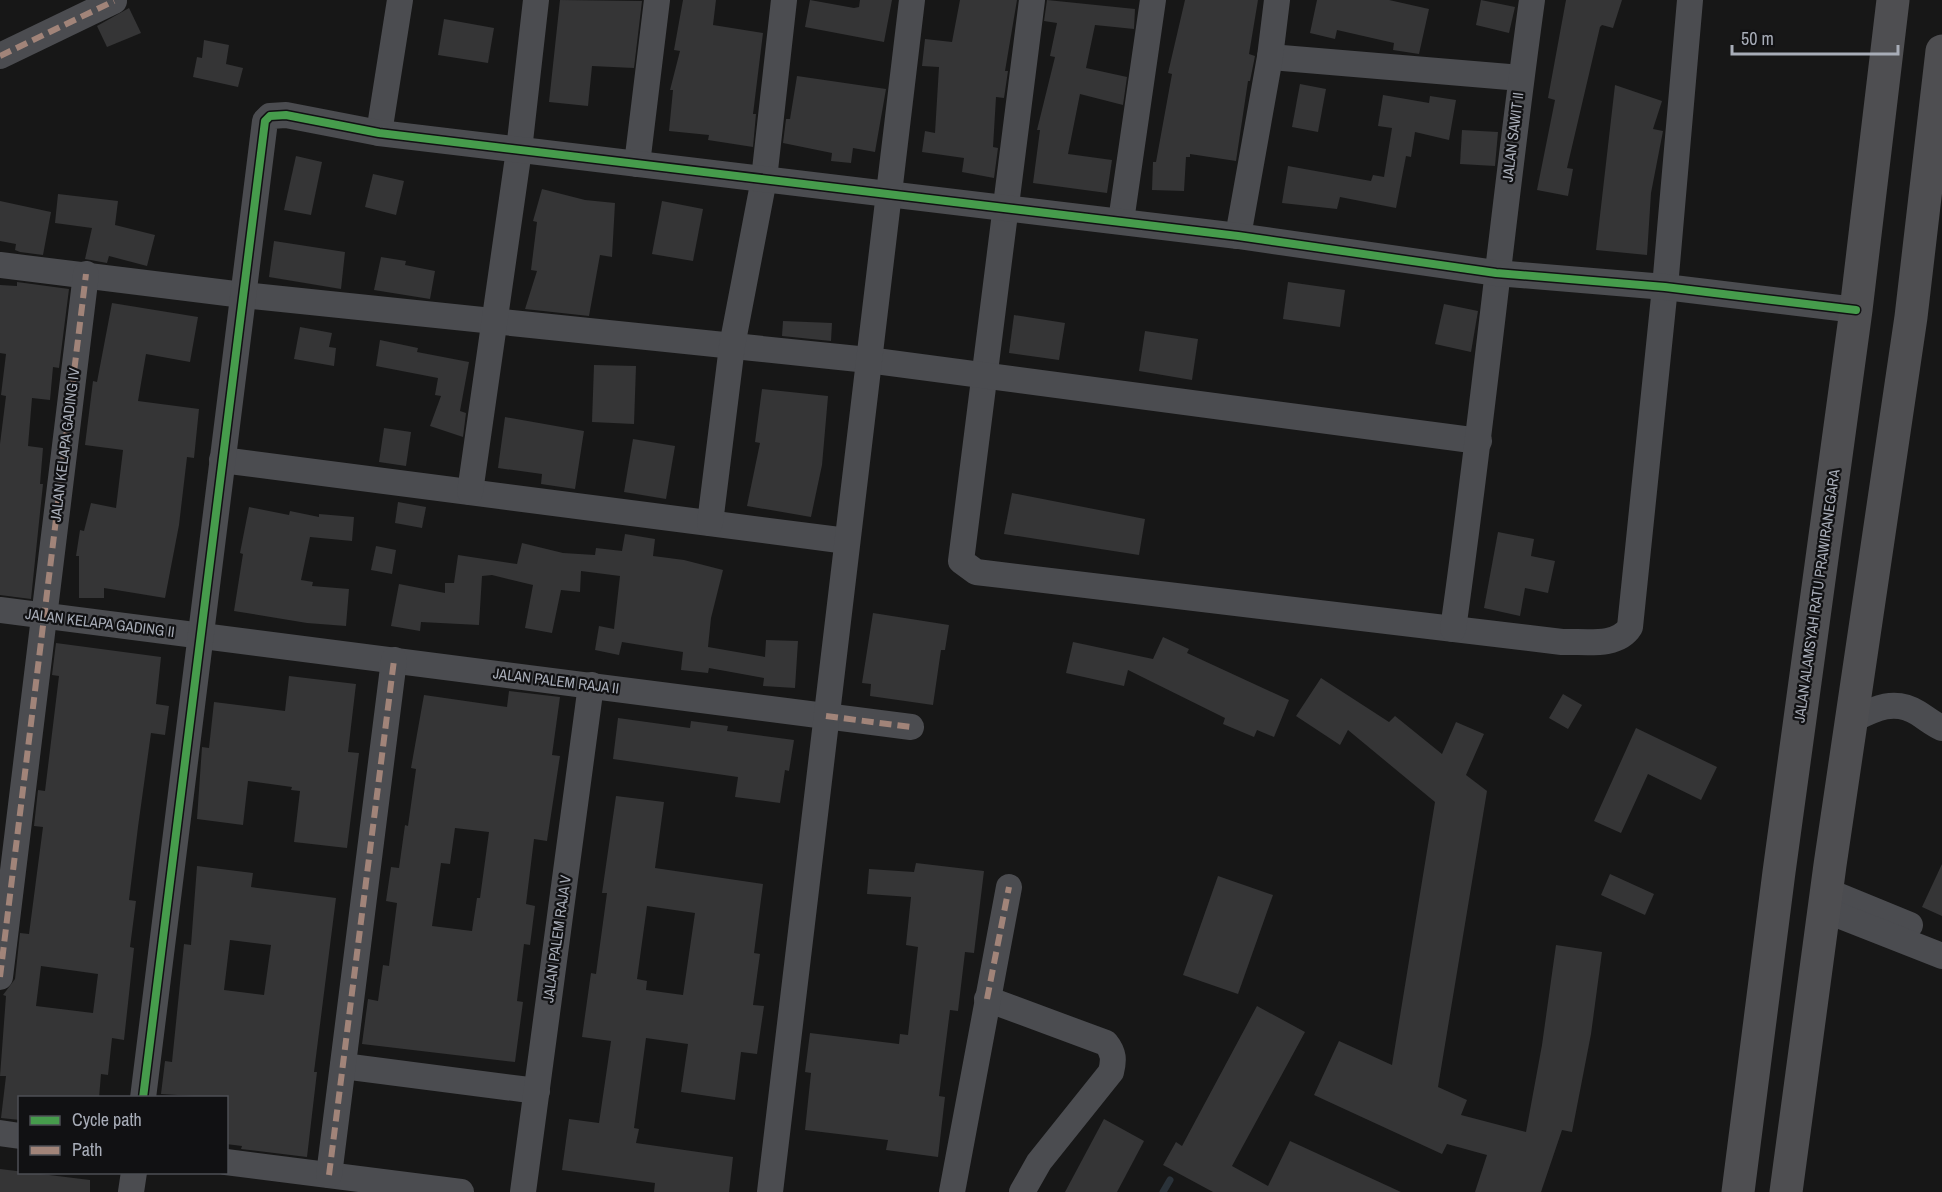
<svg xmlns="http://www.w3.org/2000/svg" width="1942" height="1192" font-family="'Archivo Narrow',sans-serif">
  <rect width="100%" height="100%" fill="#171717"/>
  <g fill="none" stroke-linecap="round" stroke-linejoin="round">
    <path stroke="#2a3239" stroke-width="7" d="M1163,1192L1170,1180"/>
  </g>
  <g fill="#353536" fill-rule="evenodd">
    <path d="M560,0L642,1L634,68L592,66L588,106L549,102Z"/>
    <path d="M683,0H716L713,25L763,33L753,114H756L753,147L708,140L709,135L669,131L673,90H670L680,51L674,50Z"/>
    <path d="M810,0L854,8L859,7L860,0H892L884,42L805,27Z"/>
    <path d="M960,0H1017L1005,71H1008L1004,98L996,97L993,147L998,148L994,178L962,172L964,158L922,152L925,131L935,133L939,67L922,66L925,39L952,42Z"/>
    <path d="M1047,0L1135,9L1134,29L1095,25L1086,68L1127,77L1123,105L1080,94L1068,154L1112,160L1107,193L1033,183L1040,130H1037L1055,57L1050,56L1057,23L1044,21Z"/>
    <path d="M1185,0H1258L1249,54L1255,56L1250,81H1248L1236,161L1190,154V157H1186L1184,191L1152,190L1153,162H1156L1172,74L1168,73Z"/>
    <path d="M1317,0H1389L1429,9L1419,54L1393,50L1394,43L1337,30L1335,39L1310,33Z"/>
    <path d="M1481,0L1515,7L1509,33L1476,25Z"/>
    <path d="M1566,0H1622L1613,28L1602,25L1600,27L1567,168L1573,169L1568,196L1537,190L1555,100L1548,98Z"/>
    <path d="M129,8L141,33L107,47L97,26Z"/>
    <path d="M444,19L494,28L488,63L438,55Z"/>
    <path d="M204,40L229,45L226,64L243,68L238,87L193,77L197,57L202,58Z"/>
    <path d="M797,76L886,89L875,152L853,148L851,163L831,161L832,153L783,143L786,119H790Z"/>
    <path d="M1300,84L1326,89L1318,132L1292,127Z"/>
    <path d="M1615,85L1662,101L1653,129L1663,131L1651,193L1647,255L1596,250Z"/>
    <path d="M1383,95L1429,103L1430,96L1456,100L1449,140L1415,132L1411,157L1406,156L1396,208L1340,197L1337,209L1282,203L1288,166L1371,181L1373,175L1384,177L1392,128L1378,126Z"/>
    <path d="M1462,130L1498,132L1495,166L1460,164Z"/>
    <path d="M296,156L322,162L311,215L284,210Z"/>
    <path d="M373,174L404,181L396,215L365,207Z"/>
    <path d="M542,189L585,200L615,203L612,257L600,255L589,316L525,309L537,271L531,270L537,222L533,221Z"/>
    <path d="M58,194L118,201L115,225L155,235L147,266L109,256L107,263L85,259L92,228L55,223Z"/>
    <path d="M0,201L51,212L43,255L20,252L15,250L16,244L0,241Z"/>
    <path d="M662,201L703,209L693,261L652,254Z"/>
    <path d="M274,241L345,252L341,289L269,277Z"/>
    <path d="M381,257L406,261L405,265L435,271L430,299L374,290Z"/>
    <path d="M17,282L69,289L59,368L53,367L50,400L32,398L28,446L43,448L40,484H43L31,599L0,595V444L6,396L1,395L6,354L0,353V285L17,286Z"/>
    <path d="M1288,282L1345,290L1340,327L1283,319Z"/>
    <path d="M112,303L198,317L190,362L146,354L138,401L199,409L194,458L187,457L179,525L165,598L104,588V598H79V556H76L80,530L84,531L91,503L116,508L123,450L85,445L93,381L97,382Z"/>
    <path d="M1444,304L1478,311L1471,352L1435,344Z"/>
    <path d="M1014,315L1065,323L1059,360L1009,353Z"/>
    <path d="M783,321L832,323L831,341L782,336Z"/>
    <path d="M300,327L332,333L329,347L336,348L334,366L294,359Z"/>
    <path d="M1145,331L1198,339L1192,380L1139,371Z"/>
    <path d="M380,340L418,348L417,352L469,362L460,411L466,413L463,437L430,426L441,396L435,395L438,378L376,366Z"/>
    <path d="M594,365L636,366L634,424L592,422Z"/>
    <path d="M762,389L828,396L822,465L811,517L747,506L760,443L755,442Z"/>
    <path d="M505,417L584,431L575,489L541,484L542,474L498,468Z"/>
    <path d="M384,428L411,432L406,466L379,462Z"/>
    <path d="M633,439L675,446L666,499L624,492Z"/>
    <path d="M1012,493L1145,519L1139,555L1004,534Z"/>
    <path d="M398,502L426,507L422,528L395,523Z"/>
    <path d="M249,507L289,515L290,511L319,517V514L354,517L352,541L310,537L301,580L313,582L312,586L349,589L346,626L307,623L234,611L243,554L240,553Z"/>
    <path d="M1498,532L1534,539L1531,556L1555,561L1548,593L1525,588L1520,616L1484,608Z"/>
    <path d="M625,534L655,539L653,556L684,560L723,570L711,618L708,647L765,657L766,640L798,641L795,688L763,686L764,678L709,668L708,673L681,670L683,652L622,642L619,655L595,650L599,626L614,629L620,576L581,571L580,592L561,590L552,633L525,628L533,585L492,575L482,576L479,625L421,622L420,631L391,626L399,584L445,593V583H454L458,555L517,564L522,543L563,553L595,555L596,548L622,551Z"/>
    <path d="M376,546L396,550L392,574L371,570Z"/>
    <path d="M873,613L949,625L945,650H941L933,705L870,696L871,684L862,683Z"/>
    <path d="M1163,637L1189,649L1187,653L1289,700L1274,737L1257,730L1254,737L1223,724L1225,718L1128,670L1124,686L1066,673L1073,642L1153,659Z"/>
    <path d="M56,643L161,657L156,704L169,706L165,735L151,733L138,827L129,900L136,901L130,947L134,948L124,1040L112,1038L108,1075L101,1074L99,1098H20V1120L1,1118L6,1076H0L6,996L3,995L15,979L20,933L29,934L43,827L34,826L38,790L45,791L59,676L52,675ZM41,966L98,974L93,1013L36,1006Z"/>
    <path d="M289,676L356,684L348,752L359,753L347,848L294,842L300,791L291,790L292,787L248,781L243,825L197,819L202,747L209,748L214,702L285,711Z"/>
    <path d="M1321,678L1389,722L1395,716L1442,754L1456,722L1484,734L1466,775L1487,791L1438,1087L1467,1100L1461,1115L1526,1132L1542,1045L1556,945L1602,952L1591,1034L1572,1132L1562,1130L1541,1192H1475L1487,1155L1447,1144L1442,1154L1314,1095L1339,1041L1392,1065L1435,802L1348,730L1340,745L1296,716Z"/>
    <path d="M509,691L560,697L552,755L560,756L547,841L534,839L526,904L535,906L530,945L524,944L517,1001L523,1002L515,1062L362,1044L368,999L378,1001L383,965L389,966L397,903L386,901L391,867L399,868L405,825L408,826L416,769L411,768L424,695L507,707ZM455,828L489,832L480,898H477L472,931L432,926L441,863L450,864Z"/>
    <path d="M1563,694L1582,705L1568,729L1549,718Z"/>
    <path d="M618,718L690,728L691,721L728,726L727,731L794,740L789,771L785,770L780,803L735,797L738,777L613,759Z"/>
    <path d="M1636,728L1717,767L1701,800L1648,774L1621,833L1594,821Z"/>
    <path d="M616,796L664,802L655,868L763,884L754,953L760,954L753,1005L764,1006L757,1054L741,1052L735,1100L681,1092L688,1044L646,1038L634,1128L639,1129L636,1143L733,1157L729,1192H654L655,1183L562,1170L569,1119L599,1123L611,1041L582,1037L591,973L596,974L607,893H602ZM647,906L695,913L683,995L646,990L647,981L637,979Z"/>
    <path d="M916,863L984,871L974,953L965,952L958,1011L950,1010L939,1096L945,1097L938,1157L886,1150L888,1140L805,1130L811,1073L805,1072L810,1033L899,1044L900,1034L908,1035L918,947L906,945L911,897L867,894L869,869L914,872Z"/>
    <path d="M1942,864V916L1922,907Z"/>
    <path d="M197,866L253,873L251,887L336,898L314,1072H317L307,1157L241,1149L242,1146L226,1144V1098L161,1094L165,1061L172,1062L184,944L191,945ZM230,940L271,945L264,995L224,990Z"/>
    <path d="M1610,874L1654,894L1645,915L1601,895Z"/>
    <path d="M1218,876L1273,895L1238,994L1183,975Z"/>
    <path d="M1257,1006L1305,1032L1232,1166L1268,1186L1290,1141L1401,1192H1213L1163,1165L1176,1142L1182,1146Z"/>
    <path d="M1104,1119L1144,1141L1117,1192H1065Z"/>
    <path d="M0,1169L90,1180V1192H0Z"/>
  </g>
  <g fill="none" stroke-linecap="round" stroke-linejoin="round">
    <g stroke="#4b4c50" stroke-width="26">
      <path d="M1032,0L961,561L976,572L1562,642C1584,641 1617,648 1630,627L1665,287L1690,0"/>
      <path d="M0,56L114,1"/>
      <path d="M1270,57L1521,78"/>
      <path d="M379,133L400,0"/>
      <path d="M637,164L657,0"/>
      <path d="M1121,221L1153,0"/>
      <path d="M1238,236L1270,57L1277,0"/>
      <path d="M0,265L243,295L868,360L1479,441"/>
      <path d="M222,460L847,541"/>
      <path d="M470,492L519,150L536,0"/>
      <path d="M710,523L732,346L764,179L784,0"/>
      <path d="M0,610L911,727"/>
      <path d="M1453,629C1483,419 1503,209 1532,0"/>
      <path d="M1852,720C1874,709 1894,698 1918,713C1926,718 1933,724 1942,728"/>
      <path d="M1827,891L1910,925"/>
      <path d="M1825,910L1942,956"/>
      <path d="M0,977L86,274"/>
      <path d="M987,999L1106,1043C1114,1053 1114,1060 1111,1072L1039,1162L1022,1192"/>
      <path d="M343,1066L537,1091"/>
      <path d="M143,1098L265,121L270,116L286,115L379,133L1238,236L1496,273L1665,287L1856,310"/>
      <path d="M0,1133L20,1136"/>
      <path d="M226,1162L461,1192"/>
      <path d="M329,1175L394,660"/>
      <path d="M131,1192L134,1172"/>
      <path d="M523,1192L591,685"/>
      <path d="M770,1192L912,0"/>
      <path d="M952,1192L1009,887"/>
    </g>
    <g stroke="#4e4e51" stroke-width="33">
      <path d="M1738,1192L1779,872L1856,310L1893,0"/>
      <path d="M1786,1192L1830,865L1911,317L1942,51"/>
    </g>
    <g stroke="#a18479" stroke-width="6" stroke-dasharray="12 6" stroke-linecap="butt">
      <path d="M0,56L114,1"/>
      <path d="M826,716L911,727"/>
      <path d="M0,977L86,274"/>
      <path d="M987,999L1009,887"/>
      <path d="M329,1175L394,660"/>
    </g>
    <defs>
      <path id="cycleway" d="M143,1098L265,121L270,116L286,115L379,133L1238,236L1496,273L1665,287L1856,310"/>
    </defs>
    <use href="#cycleway" stroke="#111113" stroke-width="11"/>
    <use href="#cycleway" stroke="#469c4c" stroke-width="8"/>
  </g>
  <g text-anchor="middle" stroke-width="4.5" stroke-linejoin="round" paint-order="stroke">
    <g font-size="15" fill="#a8adb8" stroke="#111113">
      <text transform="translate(1513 137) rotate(-83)" y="5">JALAN SAWIT II</text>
      <text transform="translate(65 445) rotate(-83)" y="5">JALAN KELAPA GADING IV</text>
      <text transform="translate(1817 596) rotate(-82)" y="5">JALAN ALAMSYAH RATU PRAWIRANEGARA</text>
      <text transform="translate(100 623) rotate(7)" y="5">JALAN KELAPA GADING II</text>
      <text transform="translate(556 681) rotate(7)" y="5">JALAN PALEM RAJA II</text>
      <text transform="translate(557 939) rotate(-82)" y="5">JALAN PALEM RAJA V</text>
    </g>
  </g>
  <rect x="18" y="1096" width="210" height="78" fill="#111113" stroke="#4d4f55" stroke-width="1.5"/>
  <rect x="30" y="1116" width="30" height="9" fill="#469c4c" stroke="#4d4f55" stroke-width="1.5"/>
  <text x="72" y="1126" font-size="18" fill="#a8adb8">Cycle path</text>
  <rect x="30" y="1146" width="30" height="9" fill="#a18479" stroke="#4d4f55" stroke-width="1.5"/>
  <text x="72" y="1156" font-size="18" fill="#a8adb8">Path</text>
  <path d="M1732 45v9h166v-9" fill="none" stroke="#a8adb8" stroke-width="3"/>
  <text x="1741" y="45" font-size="18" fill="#a8adb8" stroke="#111113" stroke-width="4.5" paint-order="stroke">50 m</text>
</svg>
